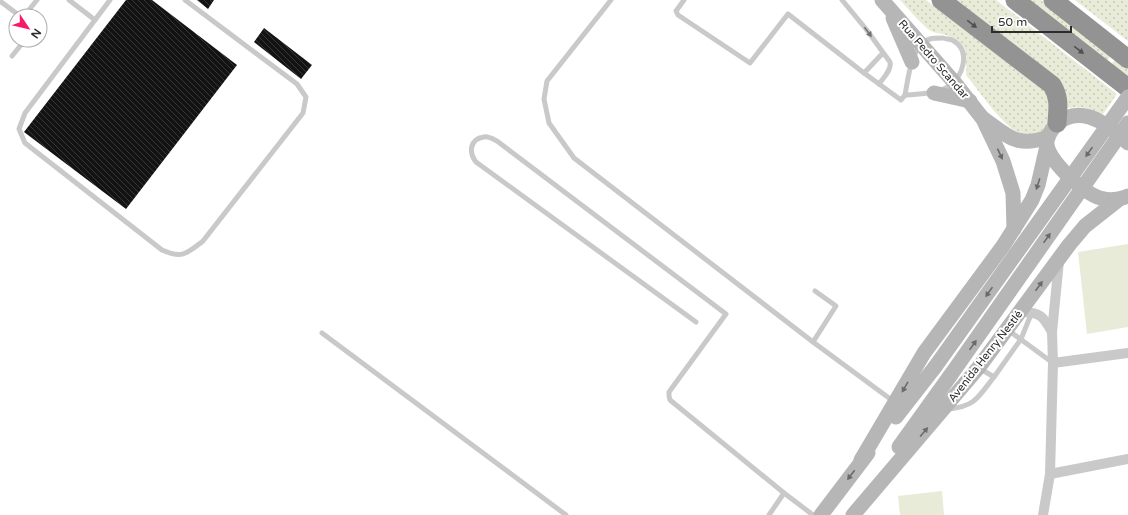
<svg xmlns="http://www.w3.org/2000/svg" width="1128" height="515" font-family="'Varela Round',sans-serif">
  <defs>
    <pattern id="grass-dots" width="8" height="8" patternUnits="userSpaceOnUse"><rect width="8" height="8" fill="#e8ebd7"/><path d="M2 2h.1M6 6h.1" fill="none" stroke="#c7cab9" stroke-width="1.8" stroke-linecap="round"/></pattern>
    <pattern id="building-back-hatch" width="6" height="6" patternUnits="userSpaceOnUse"><rect width="6" height="6" fill="#131313"/><path d="M-1 5l2 2M0 0l6 6M5-1l2 2" fill="none" stroke="#363636"/></pattern>
  </defs>
  <rect width="100%" height="100%" fill="#fff"/>
  <g fill="url(#grass-dots)">
    <path d="M900,0H926L941,12L1043,86L1053,109L1046,131L1026,138C1000,124 984,97 966,75C967,56 966,43 946,35C940,33 932,33 928,29C918,21 909,9 900,0Z"/>
    <path d="M949,0H996L1117,94L1101,117C1088,107 1083,106 1067,108Z"/>
    <path d="M1028,0H1041L1112,55L1107,61Z"/>
    <path d="M1075,0H1128V41Z"/>
    <path d="M1116,58L1128,67V78L1111,65Z"/>
  </g>
  <g fill="#e8ebd7">
    <path d="M1128,244V327L1087,334L1078,252Z"/>
    <path d="M942,491L944,515H900L898,496Z"/>
  </g>
  <g fill="url(#building-back-hatch)">
    <path d="M126,0H152L237,65L126,209L24,132Z"/>
    <path d="M197,0H214L208,9Z"/>
    <path d="M264,28L312,65L301,79L254,42Z"/>
  </g>
  <g fill="none" stroke-linecap="round" stroke-linejoin="round">
    <g stroke="#c9c9c9" stroke-width="5">
      <path d="M69,0L95,20"/>
      <path d="M110,0L25,113L19,129L25,143L162,250C182,259 186,254 203,241L303,113L306,97L297,84L185,0"/>
      <path d="M611,0L547,81L544,99L549,123L574,158L813,342L893,401"/>
      <path d="M684,0L676,11L678,15L750,63L788,14L864,73L883,53"/>
      <path d="M842,0L866,29L890,62C892,70 883,78 879,84"/>
      <path d="M0,1L20,16"/>
      <path d="M24,16L37,0"/>
      <path d="M943,38C946,39 950,39 952,40C972,50 963,78 948,87C935,94 919,94 905,95C908,80 911,44 930,39C934,38 939,38 943,38Z"/>
      <path d="M12,56L25,40"/>
      <path d="M864,73L901,100L905,95"/>
      <path d="M696,322L476,162C469,153 469,139 484,137C488,136 493,139 497,141L726,314L669,392V396L670,400L784,493L813,515"/>
      <path d="M1008,330L1053,363"/>
      <path d="M322,333L566,515"/>
      <path d="M813,342L836,306L815,291"/>
      <path d="M979,368L994,377L1021,339L1032,312"/>
      <path d="M949,409C976,406 978,397 994,377"/>
      <path d="M769,515L784,493"/>
    </g>
    <g stroke="#c9c9c9" stroke-width="10">
      <path d="M1021,312C1040,312 1043,316 1052,332"/>
      <path d="M1053,363L1128,353"/>
      <path d="M1050,474L1128,459"/>
      <path d="M1043,515L1050,474L1053,363L1052,332L1059,261"/>
    </g>
    <g stroke="#b6b6b6" stroke-width="15">
      <path d="M882,0L954,82L983,119L1003,161L1013,193L1014,229"/>
      <path d="M893,18L912,62"/>
      <path d="M934,93L970,101"/>
      <path d="M984,119C1009,137 1017,148 1048,137"/>
      <path d="M1128,143C1113,129 1089,108 1066,118C1061,121 1057,122 1054,127C1050,132 1046,139 1047,146C1052,164 1086,196 1104,199C1113,201 1120,199 1128,196"/>
      <path d="M896,417L935,367"/>
      <path d="M899,447L950,376"/>
      <path d="M861,460L924,353L1003,246L1032,200L1038,185L1047,146"/>
      <path d="M821,515L868,453"/>
      <path d="M853,515L979,367L1069,245L1085,226L1118,200"/>
    </g>
    <g stroke="#939393" stroke-width="19">
      <path d="M941,0L1052,85C1060,98 1058,108 1057,123"/>
      <path d="M1015,0L1128,88"/>
      <path d="M1053,0L1128,59"/>
    </g>
    <g stroke="#b6b6b6" stroke-width="15">
      <path d="M935,367L1128,97"/>
      <path d="M950,376L1128,123"/>
    </g>
  </g>
  <defs><path id="oneway-solid" d="M-6-.8H1V-3.2L6.5 0L1 3.2V.8H-6Z"/></defs>
  <g fill="#505050">
    <use href="#oneway-solid" transform="translate(972 24) rotate(38)"/>
    <use href="#oneway-solid" transform="translate(1079 50) rotate(38)"/>
  </g>
  <use fill="#737373" href="#oneway-solid" transform="translate(868 32) rotate(53)"/>
  <g fill="#6a6a6a">
    <use href="#oneway-solid" transform="translate(1089 152) rotate(125)"/>
    <use href="#oneway-solid" transform="translate(1000 154) rotate(65)"/>
    <use href="#oneway-solid" transform="translate(1038 184) rotate(108)"/>
    <use href="#oneway-solid" transform="translate(1047 238) rotate(-55)"/>
    <use href="#oneway-solid" transform="translate(1039 286) rotate(-54)"/>
    <use href="#oneway-solid" transform="translate(989 292) rotate(125)"/>
    <use href="#oneway-solid" transform="translate(973 345) rotate(-55)"/>
    <use href="#oneway-solid" transform="translate(905 387) rotate(120)"/>
    <use href="#oneway-solid" transform="translate(924 432) rotate(-50)"/>
    <use href="#oneway-solid" transform="translate(851 475) rotate(127)"/>
  </g>
  <g text-anchor="middle" stroke-width="4" stroke-linejoin="round" paint-order="stroke">
    <g font-size="11" fill="#2c2c2c" stroke="#fff">
      <text transform="translate(934 59) rotate(49)" y="4">Rua Pedro Scandar</text>
      <text transform="translate(985 356) rotate(-52)" y="4">Avenida Henry Nestlé</text>
    </g>
  </g>
  <g transform="translate(28 28) rotate(125)"><circle r="19" fill="#ffffff" stroke="#ababab"/>
  <path d="M0-3L7 15L0 10L-7 15Z" fill="#f71a69"/>
  <text y="-6" font-size="11" font-weight="bold" text-anchor="middle" fill="#2c2c2c">N</text>
  </g>
  <path d="M992 26v6h79v-6" fill="none" stroke="#2c2c2c" stroke-width="2"/>
  <text x="998" y="26" font-size="12" fill="#2c2c2c" stroke="#ffffff" stroke-width="3" paint-order="stroke">50 m</text>
</svg>
